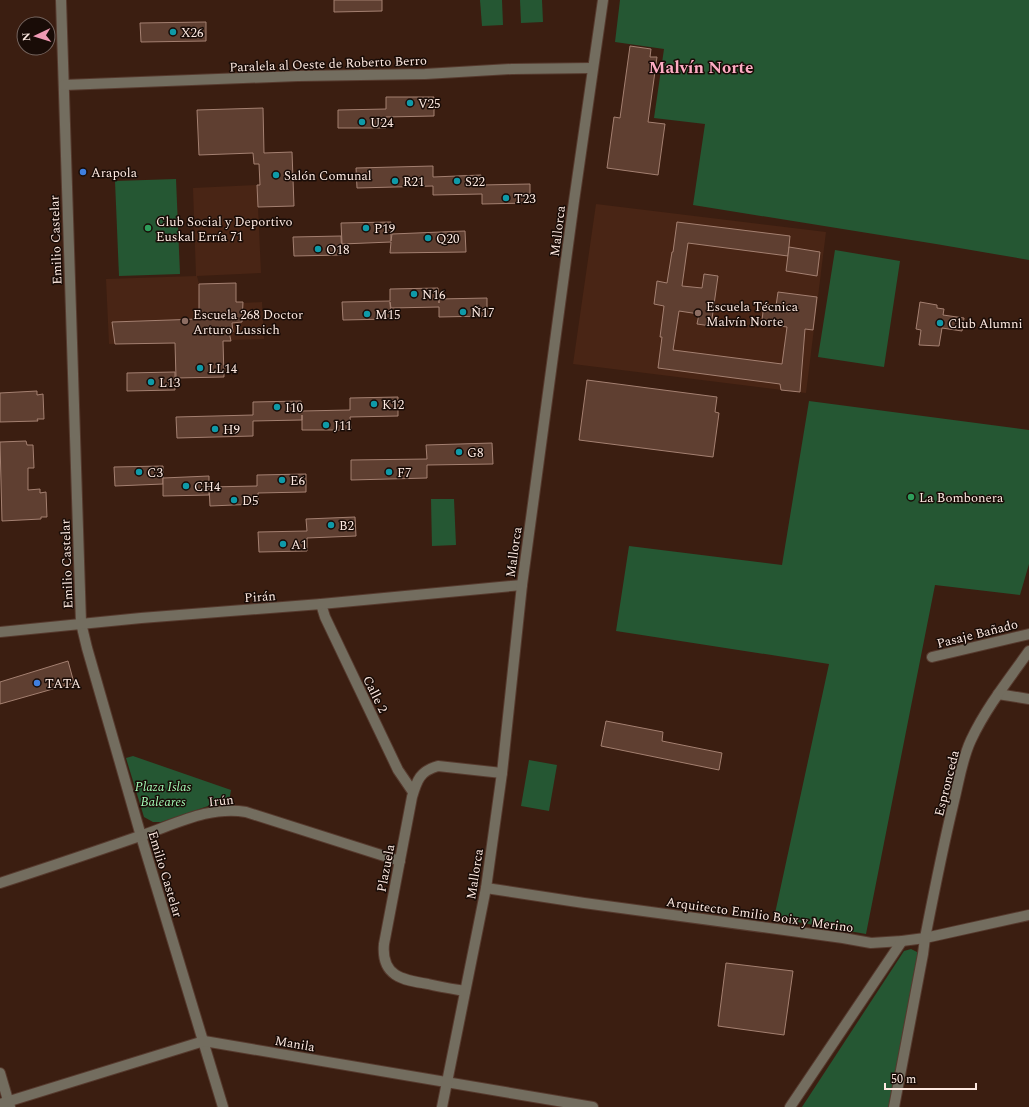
<svg xmlns="http://www.w3.org/2000/svg" width="1029" height="1107" font-family="Spectral,serif">
  <rect width="100%" height="100%" fill="#3b1e11"/>
  <g fill="#492515">
    <path d="M257,185L261,273L197,276L199,284L236,283V302H243V303L262,302L264,339L109,344L106,279L196,276L193,188Z"/>
    <path d="M596,204L826,232L806,393L573,364Z"/>
  </g>
  <g fill="#255733">
    <path d="M480,0H502L503,25L482,26Z"/>
    <path d="M520,0H542L543,22L521,23Z"/>
    <path d="M620,0H1029V260L936,244L693,205L705,124L654,118L664,49L615,42Z"/>
    <path d="M176,179L180,274L119,276L115,181Z"/>
    <path d="M835,250L900,261L884,367L818,357Z"/>
    <path d="M809,401L1029,430V564L1020,595L935,585L866,934L774,918L829,664L616,631L629,546L782,565Z"/>
    <path d="M431,499H454L456,545L432,546Z"/>
    <path d="M133,756L231,790L229,802L211,805L161,822H153L144,817L126,758Z"/>
    <path d="M529,760L557,765L549,811L521,806Z"/>
    <path d="M911,949L917,952L919,955L890,1107H802L904,951Z"/>
  </g>
  <g fill="#5f3f31" stroke="#a48071">
    <path d="M334,0H382V11L334,12Z"/>
    <path d="M206,22V41L141,42L140,23Z"/>
    <path d="M630,46L651,49L650,57H657L648,122L665,124L658,175L607,168L614,117L620,118Z"/>
    <path d="M386,97H434V116L386,117V128H338V110L386,109Z"/>
    <path d="M263,108L264,153L292,152L294,206L258,207L257,185H260L259,164H254L253,153L199,155L197,110Z"/>
    <path d="M433,166V177L481,175V185L530,184V203L482,204V194L433,195V186L357,188L356,168Z"/>
    <path d="M391,222V241L392,234L465,231L466,252L390,253L391,242L342,244L341,223Z"/>
    <path d="M677,222L790,236L788,256L688,243L682,286L702,288L704,274L718,276L711,326L697,324L699,314L679,311L673,350L782,364L787,327L773,325L774,321L762,320L764,304L776,306L778,292L817,297L813,330L805,329L800,392L781,390L780,384L658,368L662,337H660L664,306L654,304L657,281L667,283L672,252H673Z"/>
    <path d="M341,236L342,255L294,256L293,237Z"/>
    <path d="M789,247L820,252L817,276L786,271Z"/>
    <path d="M236,283V302H243L242,322L232,323L233,332H229L231,341H223L224,377L176,378L175,343L115,344L112,322L199,319V284Z"/>
    <path d="M438,288L439,303V299L487,298V316L439,317V307L391,308L390,302L391,319L343,320L342,302L390,301V289Z"/>
    <path d="M920,302L937,305V308L944,309L943,315L964,318L962,331L942,328L939,346L919,345L921,330L916,329Z"/>
    <path d="M175,372V390L127,391V373Z"/>
    <path d="M587,380L717,397L715,412L719,413L713,457L579,440Z"/>
    <path d="M37,391V395L43,394L44,419H37L38,421L0,422V393Z"/>
    <path d="M398,397V416L350,417L351,430H302V415V420L253,421V436L177,438L176,417L253,415V402L301,401L302,411L350,410V398Z"/>
    <path d="M26,441L27,445H33L34,468H28V490L40,489V493L46,492L47,517H41V519L2,521L0,442Z"/>
    <path d="M492,443L493,464L427,465V478L351,480V460L427,459L426,445Z"/>
    <path d="M163,466V484L115,486L114,467Z"/>
    <path d="M306,474V492L258,493V504L210,506L209,487L257,486V475Z"/>
    <path d="M209,476V495L163,496V478Z"/>
    <path d="M355,517L356,536L307,538V551L259,552L258,532L307,531L306,519Z"/>
    <path d="M68,661L74,683L0,704V682Z"/>
    <path d="M606,721L663,732L662,741L722,753L719,770L601,746Z"/>
    <path d="M726,963L793,971L784,1035L718,1026Z"/>
  </g>
  <g fill="none" stroke-linecap="round" stroke-linejoin="round">
    <defs>
      <g id="minor">
        <path d="M61,0L81,623L87,648L141,836L223,1107"/>
        <path d="M64,85L298,76L425,74L512,69L592,68"/>
        <path d="M321,604L325,617L398,770L413,792"/>
        <path d="M0,632L141,618L321,604L522,585"/>
        <path d="M932,657L1029,634"/>
        <path d="M998,694L1029,699"/>
        <path d="M0,883C46,868 91,853 137,837C172,826 209,805 246,812L400,861"/>
        <path d="M486,888L584,903L843,938L871,943L902,941L925,938L1029,915"/>
        <path d="M465,991C453,989 440,987 428,984C402,980 381,976 384,944L412,797C417,780 420,771 438,766L502,773"/>
        <path d="M0,1073L10,1107"/>
        <path d="M0,1104L204,1041L593,1107"/>
        <path d="M442,1107L486,888L502,773L522,585L574,201L603,0"/>
        <path d="M790,1107L902,941"/>
        <path d="M894,1107L923,954L925,938C934,892 943,846 954,801C959,781 962,759 971,740C986,708 1009,679 1029,651"/>
      </g>
    </defs>
    <use href="#minor" stroke="#563a2e" stroke-width="12"/>
    <use href="#minor" stroke="#736d5f" stroke-width="10"/>
  </g>
  <g fill="#0f9aa8" stroke="#190c07" stroke-width="1.5">
    <circle cx="173" cy="32" r="4"/>
    <circle cx="410" cy="103" r="4"/>
    <circle cx="362" cy="122" r="4"/>
    <circle cx="276" cy="175" r="4"/>
    <circle cx="395" cy="181" r="4"/>
    <circle cx="457" cy="181" r="4"/>
    <circle cx="506" cy="198" r="4"/>
    <circle cx="366" cy="228" r="4"/>
    <circle cx="428" cy="238" r="4"/>
    <circle cx="318" cy="249" r="4"/>
    <circle cx="414" cy="294" r="4"/>
    <circle cx="463" cy="312" r="4"/>
    <circle cx="367" cy="314" r="4"/>
    <circle cx="940" cy="323" r="4"/>
    <circle cx="200" cy="368" r="4"/>
    <circle cx="151" cy="382" r="4"/>
    <circle cx="374" cy="404" r="4"/>
    <circle cx="277" cy="407" r="4"/>
    <circle cx="326" cy="425" r="4"/>
    <circle cx="215" cy="429" r="4"/>
    <circle cx="459" cy="452" r="4"/>
    <circle cx="139" cy="472" r="4"/>
    <circle cx="389" cy="472" r="4"/>
    <circle cx="282" cy="480" r="4"/>
    <circle cx="186" cy="486" r="4"/>
    <circle cx="234" cy="500" r="4"/>
    <circle cx="331" cy="525" r="4"/>
    <circle cx="283" cy="544" r="4"/>
  </g>
  <g fill="#3f7fe0" stroke="#190c07" stroke-width="1.5">
    <circle cx="83" cy="172" r="4"/>
    <circle cx="37" cy="683" r="4"/>
  </g>
  <g fill="#2e9e5b" stroke="#190c07" stroke-width="1.5">
    <circle cx="148" cy="228" r="4"/>
    <circle cx="911" cy="497" r="4"/>
  </g>
  <g fill="#8d6e63" stroke="#190c07" stroke-width="1.5">
    <circle cx="698" cy="313" r="4"/>
    <circle cx="185" cy="321" r="4"/>
  </g>
  <g text-anchor="middle" stroke-width="3" stroke-linejoin="round" paint-order="stroke">
    <g font-size="13" fill="#fde9e1" stroke="#190c07" text-anchor="start">
      <text x="181" y="37">X26</text>
      <text x="418" y="108">V25</text>
      <text x="370" y="127">U24</text>
      <text x="91" y="177">Arapola</text>
      <text x="284" y="180">Salón Comunal</text>
      <text x="403" y="186">R21</text>
      <text x="465" y="186">S22</text>
      <text x="514" y="203">T23</text>
      <text x="156" y="226">Club Social y Deportivo<tspan x="156" dy="15">Euskal Erría 71</tspan></text>
      <text x="374" y="233">P19</text>
      <text x="436" y="243">Q20</text>
      <text x="326" y="254">O18</text>
      <text x="422" y="299">N16</text>
      <text x="706" y="311">Escuela Técnica<tspan x="706" dy="15">Malvín Norte</tspan></text>
      <text x="471" y="317">Ñ17</text>
      <text x="193" y="319">Escuela 268 Doctor<tspan x="193" dy="15">Arturo Lussich</tspan></text>
      <text x="375" y="319">M15</text>
      <text x="948" y="328">Club Alumni</text>
      <text x="208" y="373">LL14</text>
      <text x="159" y="387">L13</text>
      <text x="382" y="409">K12</text>
      <text x="285" y="412">I10</text>
      <text x="334" y="430">J11</text>
      <text x="223" y="434">H9</text>
      <text x="467" y="457">G8</text>
      <text x="147" y="477">C3</text>
      <text x="397" y="477">F7</text>
      <text x="290" y="485">E6</text>
      <text x="194" y="491">CH4</text>
      <text x="919" y="502">La Bombonera</text>
      <text x="242" y="505">D5</text>
      <text x="339" y="530">B2</text>
      <text x="291" y="549">A1</text>
      <text x="45" y="688">TATA</text>
    </g>
    <g font-size="13" fill="#fde9e1" stroke="#190c07">
      <text transform="translate(328 63) rotate(-2)" y="5">Paralela al Oeste de Roberto Berro</text>
      <text transform="translate(557 231) rotate(-83)" y="5">Mallorca</text>
      <text transform="translate(55 240) rotate(-92)" y="5">Emilio Castelar</text>
      <text transform="translate(513 552) rotate(-82)" y="5">Mallorca</text>
      <text transform="translate(66 564) rotate(-92)" y="5">Emilio Castelar</text>
      <text transform="translate(260 596) rotate(-4)" y="5">Pirán</text>
      <text transform="translate(977 633) rotate(-14)" y="5">Pasaje Bañado</text>
      <text transform="translate(376 694) rotate(64)" y="5">Calle 2</text>
      <text transform="translate(946 783) rotate(-76)" y="5">Espronceda</text>
      <text transform="translate(221 800) rotate(-6)" y="5">Irún</text>
      <text transform="translate(385 868) rotate(-79)" y="5">Plazuela</text>
      <text transform="translate(166 874) rotate(73)" y="5">Emilio Castelar</text>
      <text transform="translate(474 874) rotate(-81)" y="5">Mallorca</text>
      <text transform="translate(760 914) rotate(8)" y="5">Arquitecto Emilio Boix y Merino</text>
      <text transform="translate(295 1043) rotate(10)" y="5">Manila</text>
    </g>
    <g font-size="13" font-style="italic" fill="#a2fbb6" stroke="#190c07">
      <text x="163" y="791">Plaza Islas<tspan x="163" dy="15">Baleares</tspan></text>
    </g>
    <g font-size="17" font-weight="bold" fill="#fdacc3" stroke="#190c07">
      <text x="701" y="73">Malvín Norte</text>
    </g>
  </g>
  <g transform="translate(36 36) rotate(266)"><circle r="19" fill="#190c07" stroke="#74645e"/>
  <path d="M0-3L7 15L0 10L-7 15Z" fill="#f19ab4"/>
  <text y="-6" font-size="11" font-weight="bold" text-anchor="middle" fill="#fde9e1">N</text>
  </g>
  <path d="M885 1083v6h91v-6" fill="none" stroke="#fde9e1" stroke-width="2"/>
  <text x="891" y="1083" font-size="12" fill="#fde9e1" stroke="#190c07" stroke-width="3" paint-order="stroke">50 m</text>
</svg>
